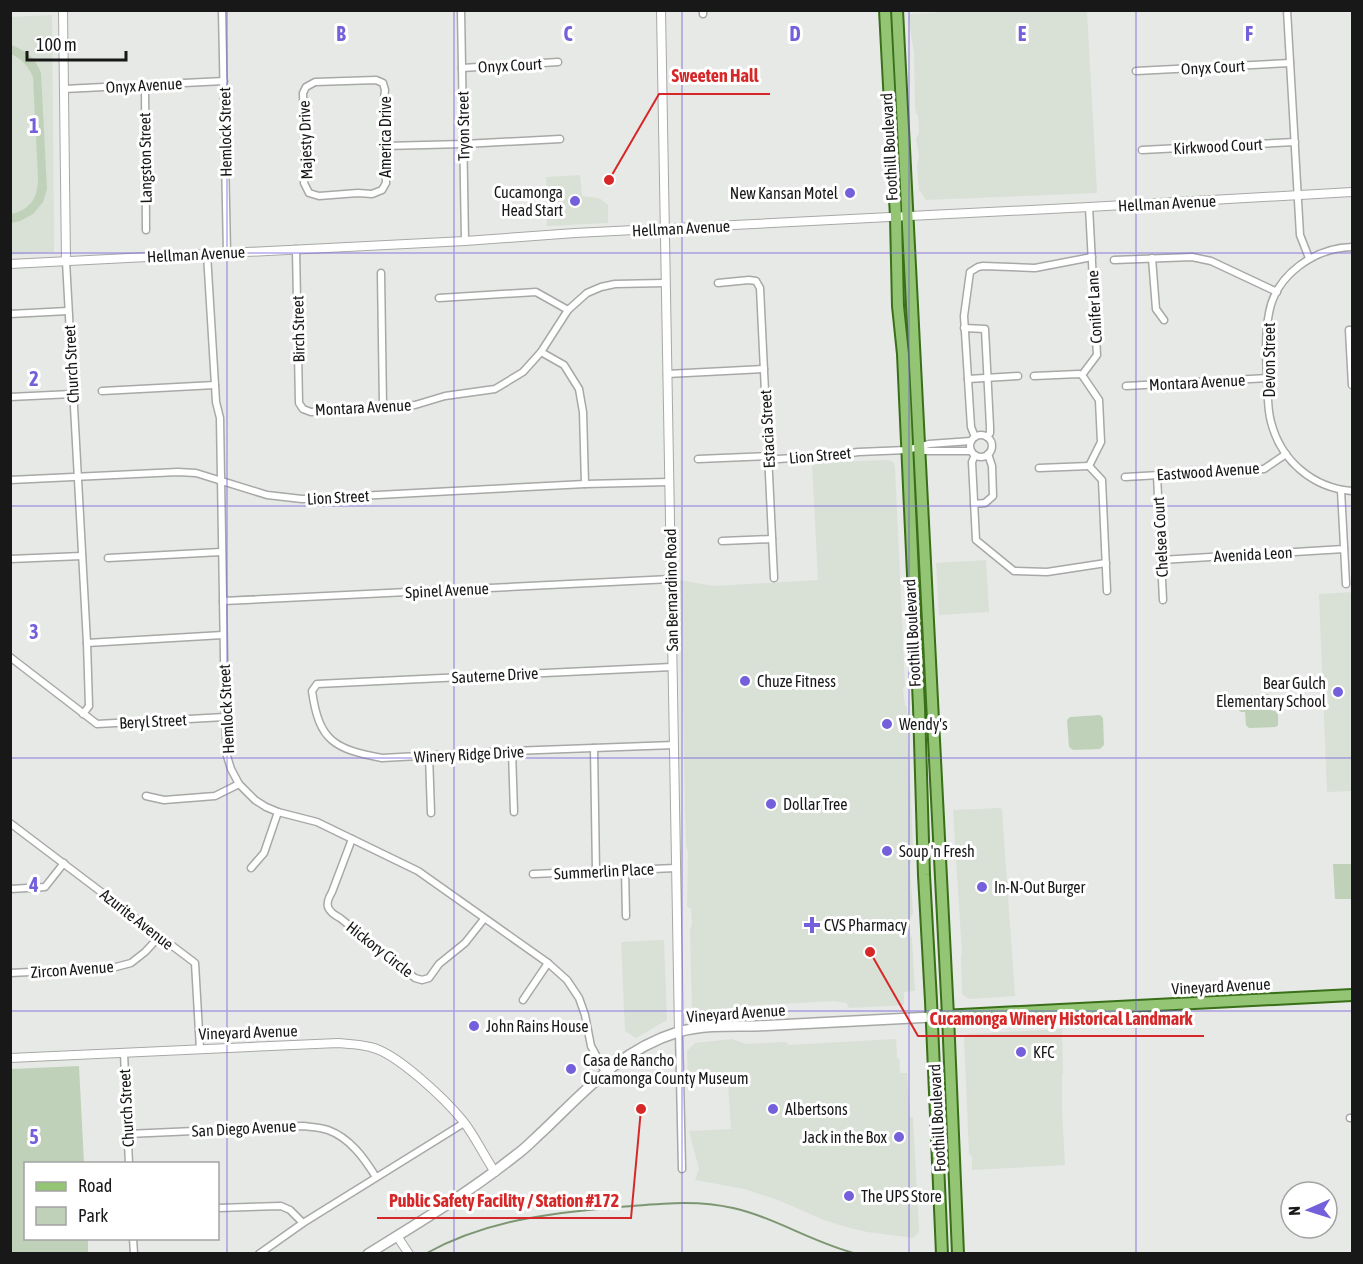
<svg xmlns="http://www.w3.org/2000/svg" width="1363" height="1264" font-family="'Asap Condensed',sans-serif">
  <rect width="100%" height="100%" fill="#e7e9e6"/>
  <g fill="#d9e0d6">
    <path d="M960,11H1087L1097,193L926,200L919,190L917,165L919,155L916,139L919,133L918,115L916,113L915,105L914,52L908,17L910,14Z"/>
    <path d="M52,15L54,252L11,255V17Z"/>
    <path d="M580,175L582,196L599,198L608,205V223L547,226L546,177Z"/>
    <path d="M888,460L893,462L895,467L905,686L903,688L905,705L907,708L913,845L910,869L913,913L909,921L910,935L912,938L915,991L904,992V1005L851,1008L848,1007L847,1003L834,1001L739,1006L699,1016L692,1011L690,931L692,923L691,909L687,906L688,852L686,846L680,580L713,586L818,580L812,463Z"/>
    <path d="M986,560L989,612L939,615L936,563Z"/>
    <path d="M1352,592V791L1327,792L1319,594Z"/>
    <path d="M1000,808L1002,810L1015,996L969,999L962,994L961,955L962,953L953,810Z"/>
    <path d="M664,940L667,1020L636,1038L625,1031L621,942Z"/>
    <path d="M1062,1029L1063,1073L1062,1075V1111L1065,1165L972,1170V1157L969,1154L964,1037L967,1034Z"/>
    <path d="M732,1039L746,1044L786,1042L789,1045L896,1039L897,1058H899L900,1065L898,1067H900V1073H907L910,1117H913L919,1231L914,1238L867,1232L846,1227L824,1220L778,1200L744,1189L695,1180L699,1169L689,1131L731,1129L728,1083L688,1084L687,1051L695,1043Z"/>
  </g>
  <g fill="#c0d1b9">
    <path d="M11,45C25,50 36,58 41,73L47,189L43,202L33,214L20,221L11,223V214C31,210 38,197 38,178L33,77C28,66 22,59 11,54Z"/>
    <path d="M1268,694L1271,697V710L1278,712V725L1276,727L1249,728L1246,725L1245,712H1241L1237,709V699L1239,696Z"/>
    <path d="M1100,715L1103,718L1104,745L1100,749L1073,750L1069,747L1067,720L1070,717Z"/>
    <path d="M1333,864H1352V899H1335Z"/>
    <path d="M79,1066L84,1163L26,1164V1238L88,1239V1253H11V1069Z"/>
  </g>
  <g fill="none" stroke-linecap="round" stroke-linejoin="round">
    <path stroke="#7c9672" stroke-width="2" d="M425,1254C486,1220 551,1213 619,1207C658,1204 695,1199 733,1208C777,1218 815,1244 858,1254"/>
    <defs>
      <g id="minor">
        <path d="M222,10L227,253"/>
        <path d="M461,10L465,241"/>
        <path d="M703,10V14"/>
        <path d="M1287,10L1300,235L1309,258"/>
        <path d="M462,68L558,62"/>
        <path d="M1136,71L1290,63"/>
        <path d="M376,80L383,83L385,90L384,99L386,183L382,190L372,194L358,193L319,196L309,193L304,183L305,167L303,93L306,87L315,82Z"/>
        <path d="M145,85L146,230"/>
        <path d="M64,89L224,81"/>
        <path d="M385,146L464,144L560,139"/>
        <path d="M1142,150L1295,142"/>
        <path d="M1089,207L1097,355L1082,375L1099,400L1101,442L1089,466L1102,480L1107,591"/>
        <path d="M1352,247C1315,248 1276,274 1269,313C1265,334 1266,356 1267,377C1268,391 1267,408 1271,422C1281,461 1313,488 1352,491"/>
        <path d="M296,249L299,403L303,409L311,412L415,405L445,396L495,389L523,372L541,352L568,310L587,293L601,287L615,284L665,283"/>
        <path d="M207,254L215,385L216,402L220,418L225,717L227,756L231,769L239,784L255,800L266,807L278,812L317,822L418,871L548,963L567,980L579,998L585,1015L591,1046L605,1072"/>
        <path d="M1152,258L1156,309L1164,320"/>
        <path d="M1114,260L1192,257L1211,261L1277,292"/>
        <path d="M66,261L87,643L89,706L83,714"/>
        <path d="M381,273L383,406"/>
        <path d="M718,283L749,280L756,281L760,288L774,578"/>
        <path d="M439,298L536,292L568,310"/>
        <path d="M10,314L68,311"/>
        <path d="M964,328L985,329L990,427V433L987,437"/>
        <path d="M1352,330H1349L1352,385"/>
        <path d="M541,352L564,365L579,389L583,412L585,484"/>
        <path d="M667,374L764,369"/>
        <path d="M1034,376L1079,374L1082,375"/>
        <path d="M968,379L1018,376"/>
        <path d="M1126,386L1268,378"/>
        <path d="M102,391L215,385"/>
        <path d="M10,397L72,394"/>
        <circle cx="981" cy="446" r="11"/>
        <path d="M975,437L971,427L964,316L970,272L978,267L983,266L1035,268L1092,257"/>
        <path d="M919,451H971"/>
        <path d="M975,455L972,462L976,540L1014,571L1047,572L1106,563"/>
        <path d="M698,459L768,456L778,459L839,455L858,452L907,450L929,444L971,441"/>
        <path d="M1039,468L1089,466"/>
        <path d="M1157,475L1163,600"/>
        <path d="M1125,477L1264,469L1286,454"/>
        <path d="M10,480L178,472L196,473L267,495L302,499L585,484L669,482"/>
        <path d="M1341,490L1346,584"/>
        <path d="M974,504L985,503L993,496L992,466L988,454"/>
        <path d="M722,541L772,539"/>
        <path d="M108,558L221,552"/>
        <path d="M10,559L82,556"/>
        <path d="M1161,560L1344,549"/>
        <path d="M223,601L671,579"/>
        <path d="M87,643L223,635"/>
        <path d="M10,657L97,724L225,717"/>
        <path d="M672,667L317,684L312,691C319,741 334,749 382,758L512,751L674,745"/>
        <path d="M594,748L596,871"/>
        <path d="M512,751L514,812"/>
        <path d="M429,755L431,813"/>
        <path d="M146,796L164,800L215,796L239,784"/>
        <path d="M10,823L195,963L200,1049"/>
        <path d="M352,839L332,892C324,905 327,911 340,918L415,978L422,980L429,978L439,964L465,943L484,919"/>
        <path d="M251,868L264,853L278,812"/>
        <path d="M625,869L626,916"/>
        <path d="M533,874L676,868"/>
        <path d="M10,889L45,887L64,863"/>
        <path d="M10,973L112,968L131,963L145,952L159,937"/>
        <path d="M523,1000L548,963"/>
        <path d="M679,1032L682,1169"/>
        <path d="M124,1053L129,1164"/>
        <path d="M1350,1118H1352"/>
        <path d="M127,1134L303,1126C311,1127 320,1127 328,1130C350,1138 364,1158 376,1177"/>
        <path d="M218,1208L281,1206L290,1210L303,1223"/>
        <path d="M133,1238L134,1254"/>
        <path d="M259,1254L303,1223L464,1123"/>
      </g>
      <g id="tertiary">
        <path d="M63,10L66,261"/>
        <path d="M661,10L679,1032"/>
        <path d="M10,264L465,241L575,233L1089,207L1352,192"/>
        <path d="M10,1058L338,1043C348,1044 360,1044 370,1047C396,1052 446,1100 463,1121C475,1136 484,1156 495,1172"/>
        <path d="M397,1236L409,1254"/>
      </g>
      <path id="secondary" d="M368,1254C418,1223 470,1192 516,1155C526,1148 534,1139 543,1131C585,1091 620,1050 678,1032C703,1025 729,1026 755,1026L932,1017"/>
      <g id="primary">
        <path d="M885,10L896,217L898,306L903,354L919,707L924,875L931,1001L942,1254"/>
        <path d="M897,10L948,1016L958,1254"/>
        <path d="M942,1016L1352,995"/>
      </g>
    </defs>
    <use href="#minor" stroke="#a7a9a6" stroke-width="9"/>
    <use href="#tertiary" stroke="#a7a9a6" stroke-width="10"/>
    <use href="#secondary" stroke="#a7a9a6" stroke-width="12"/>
    <use href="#primary" stroke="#396f18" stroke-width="14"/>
    <use href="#minor" stroke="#fff" stroke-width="6"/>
    <use href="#tertiary" stroke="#fff" stroke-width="8"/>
    <use href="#secondary" stroke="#fff" stroke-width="9"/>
    <use href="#primary" stroke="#93c575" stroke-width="10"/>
  </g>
  <path fill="none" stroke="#7560db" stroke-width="1.5" stroke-opacity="0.55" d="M227,10V1254M454,10V1254M682,10V1254M909,10V1254M1136,10V1254M10,253H1352M10,506H1352M10,758H1352M10,1011H1352"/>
  <g fill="#7560db" stroke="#fff" stroke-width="2">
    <circle cx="850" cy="193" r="6"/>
    <circle cx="575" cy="201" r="6"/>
    <circle cx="745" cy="681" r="6"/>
    <circle cx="1338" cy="692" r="6"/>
    <circle cx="887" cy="724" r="6"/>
    <circle cx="771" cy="804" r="6"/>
    <circle cx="887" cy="851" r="6"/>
    <circle cx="982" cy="887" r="6"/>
    <path d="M809 916h6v6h6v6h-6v6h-6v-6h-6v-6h6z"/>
    <circle cx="474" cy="1026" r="6"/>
    <circle cx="1021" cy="1052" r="6"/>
    <circle cx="571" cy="1069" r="6"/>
    <circle cx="773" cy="1109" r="6"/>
    <circle cx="899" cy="1137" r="6"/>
    <circle cx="849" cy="1196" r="6"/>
  </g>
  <g text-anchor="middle" stroke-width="6" stroke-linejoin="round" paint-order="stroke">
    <g font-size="16" fill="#171817" stroke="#fff">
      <text transform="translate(510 65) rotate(-3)" y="6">Onyx Court</text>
      <text transform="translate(1213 67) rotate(-3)" y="6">Onyx Court</text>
      <text transform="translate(144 85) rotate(-3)" y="6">Onyx Avenue</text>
      <text transform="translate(463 126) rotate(-91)" y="6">Tryon Street</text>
      <text transform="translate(225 132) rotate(-91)" y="6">Hemlock Street</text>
      <text transform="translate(385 137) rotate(-90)" y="6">America Drive</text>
      <text transform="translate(305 140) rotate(-92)" y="6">Majesty Drive</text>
      <text transform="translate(1218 146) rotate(-3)" y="6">Kirkwood Court</text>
      <text transform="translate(889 147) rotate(-93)" y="6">Foothill Boulevard</text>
      <text transform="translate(145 158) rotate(-91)" y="6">Langston Street</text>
      <text transform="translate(1167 203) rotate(-3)" y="6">Hellman Avenue</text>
      <text transform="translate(681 228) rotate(-3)" y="6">Hellman Avenue</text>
      <text transform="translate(196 254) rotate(-3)" y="6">Hellman Avenue</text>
      <text transform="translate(1094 307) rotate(-93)" y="6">Conifer Lane</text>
      <text transform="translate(298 329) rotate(-91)" y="6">Birch Street</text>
      <text transform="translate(1269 360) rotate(-90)" y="6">Devon Street</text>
      <text transform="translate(71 364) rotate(-93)" y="6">Church Street</text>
      <text transform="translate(1197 382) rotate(-3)" y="6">Montara Avenue</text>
      <text transform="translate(363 407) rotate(-3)" y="6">Montara Avenue</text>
      <text transform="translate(767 429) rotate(-93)" y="6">Estacia Street</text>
      <text transform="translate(820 455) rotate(-5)" y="6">Lion Street</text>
      <text transform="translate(1208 471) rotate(-4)" y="6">Eastwood Avenue</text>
      <text transform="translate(338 497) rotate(-3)" y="6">Lion Street</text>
      <text transform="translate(1160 537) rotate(-93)" y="6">Chelsea Court</text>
      <text transform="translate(1253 554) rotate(-3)" y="6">Avenida Leon</text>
      <text transform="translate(447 590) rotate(-3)" y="6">Spinel Avenue</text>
      <text transform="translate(671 590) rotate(-91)" y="6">San Bernardino Road</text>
      <text transform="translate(912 633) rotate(-93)" y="6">Foothill Boulevard</text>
      <text transform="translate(495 675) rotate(-3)" y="6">Sauterne Drive</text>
      <text transform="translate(226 709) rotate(-93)" y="6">Hemlock Street</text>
      <text transform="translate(153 721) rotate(-3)" y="6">Beryl Street</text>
      <text transform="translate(469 754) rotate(-3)" y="6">Winery Ridge Drive</text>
      <text transform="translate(604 871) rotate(-3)" y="6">Summerlin Place</text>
      <text transform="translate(137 919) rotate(38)" y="6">Azurite Avenue</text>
      <text transform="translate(380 949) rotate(38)" y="6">Hickory Circle</text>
      <text transform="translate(72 969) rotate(-4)" y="6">Zircon Avenue</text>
      <text transform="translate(1221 986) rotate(-3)" y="6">Vineyard Avenue</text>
      <text transform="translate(736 1013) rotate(-4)" y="6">Vineyard Avenue</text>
      <text transform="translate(248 1032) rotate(-2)" y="6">Vineyard Avenue</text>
      <text transform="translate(126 1108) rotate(-93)" y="6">Church Street</text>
      <text transform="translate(937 1118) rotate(-93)" y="6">Foothill Boulevard</text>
      <text transform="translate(244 1128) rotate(-3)" y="6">San Diego Avenue</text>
    </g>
    <g font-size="16" fill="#171817" stroke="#fff" text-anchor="start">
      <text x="563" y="198" text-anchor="end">Cucamonga<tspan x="563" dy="18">Head Start</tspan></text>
      <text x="838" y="199" text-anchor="end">New Kansan Motel</text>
      <text x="757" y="687">Chuze Fitness</text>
      <text x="1326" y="689" text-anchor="end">Bear Gulch<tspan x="1326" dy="18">Elementary School</tspan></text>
      <text x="899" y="730">Wendy's</text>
      <text x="783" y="810">Dollar Tree</text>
      <text x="899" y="857">Soup 'n Fresh</text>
      <text x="994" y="893">In-N-Out Burger</text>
      <text x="824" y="931">CVS Pharmacy</text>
      <text x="486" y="1032">John Rains House</text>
      <text x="1033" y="1058">KFC</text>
      <text x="583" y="1066">Casa de Rancho<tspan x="583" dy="18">Cucamonga County Museum</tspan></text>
      <text x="785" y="1115">Albertsons</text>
      <text x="887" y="1143" text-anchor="end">Jack in the Box</text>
      <text x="861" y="1202">The UPS Store</text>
    </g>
  </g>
  <g font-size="20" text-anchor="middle" font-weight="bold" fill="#7560db" stroke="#fff" stroke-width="6" stroke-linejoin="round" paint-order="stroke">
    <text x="341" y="41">B</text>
    <text x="568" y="41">C</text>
    <text x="795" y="41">D</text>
    <text x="1022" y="41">E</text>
    <text x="1249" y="41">F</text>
    <text x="34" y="133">1</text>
    <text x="34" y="386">2</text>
    <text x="34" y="639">3</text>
    <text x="34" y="892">4</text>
    <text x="34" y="1144">5</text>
  </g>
  <path fill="none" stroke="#d62828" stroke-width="2" d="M609 180L659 94H770M870 952L918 1036H1204M641 1109L631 1218H377"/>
  <g fill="#d62828" stroke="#fff" stroke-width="2">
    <circle cx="609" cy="180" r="6"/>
    <circle cx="870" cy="952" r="6"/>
    <circle cx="641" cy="1109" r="6"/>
  </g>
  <g font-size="18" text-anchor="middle" font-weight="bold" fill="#d62828" stroke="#fff" stroke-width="6" stroke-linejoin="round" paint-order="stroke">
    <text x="715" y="82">Sweeten Hall</text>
    <text x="1061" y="1025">Cucamonga Winery Historical Landmark</text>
    <text x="504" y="1207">Public Safety Facility / Station #172</text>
  </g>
  <rect width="1363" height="1264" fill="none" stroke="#171817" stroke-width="24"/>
  <rect x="24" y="1162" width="195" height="78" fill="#ffffff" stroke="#a2a3a2" stroke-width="1.5"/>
  <rect x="36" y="1182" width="30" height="9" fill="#93c575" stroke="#a2a3a2" stroke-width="1.5"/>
  <text x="78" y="1192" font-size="18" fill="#171817">Road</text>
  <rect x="36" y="1207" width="30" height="18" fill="#c0d1b9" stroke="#a2a3a2" stroke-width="1.5"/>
  <text x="78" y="1222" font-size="18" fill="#171817">Park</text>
  <g transform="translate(1309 1210) rotate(267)"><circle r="28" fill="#ffffff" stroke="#a2a3a2" stroke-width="1.5"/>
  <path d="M0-4.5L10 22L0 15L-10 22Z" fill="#7560db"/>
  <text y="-9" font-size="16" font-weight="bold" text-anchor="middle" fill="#171817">N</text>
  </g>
  <path d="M27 51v9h99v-9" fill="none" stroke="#171817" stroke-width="3"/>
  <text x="36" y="51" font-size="18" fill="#171817" stroke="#ffffff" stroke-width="4.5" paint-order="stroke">100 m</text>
</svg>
